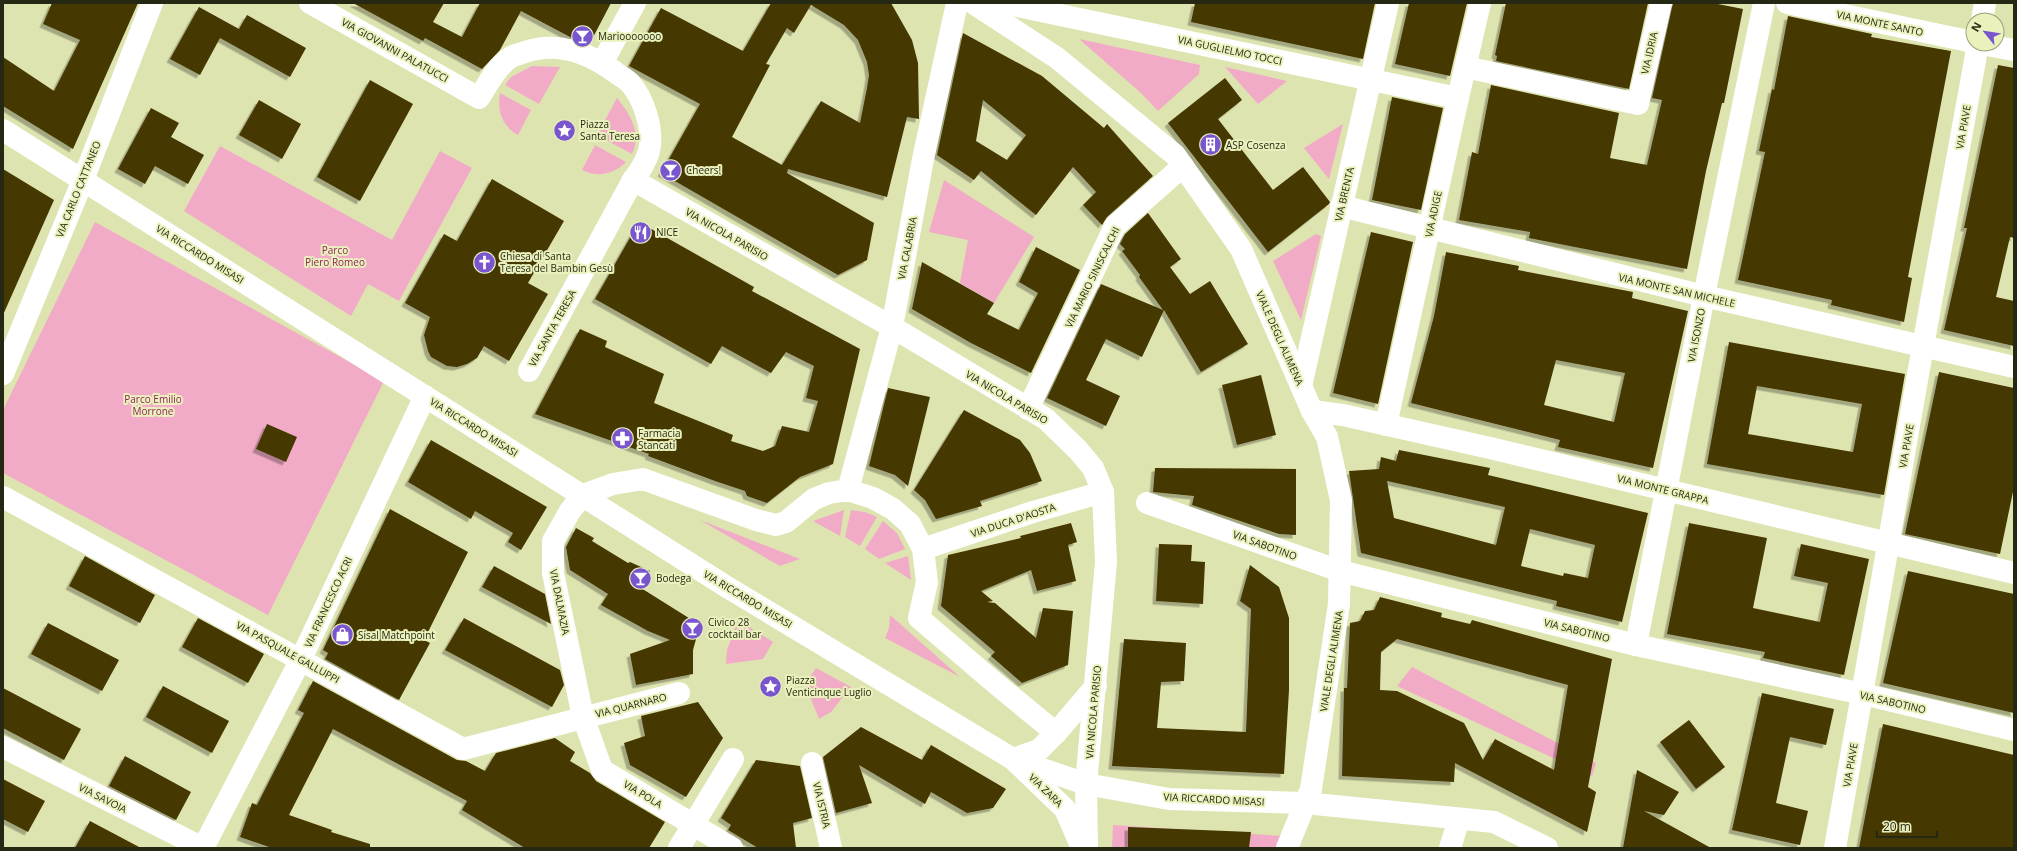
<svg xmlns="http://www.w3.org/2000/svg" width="2017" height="851" font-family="'Open Sans',sans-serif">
  <defs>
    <filter id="shadow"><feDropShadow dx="-3.5" dy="3.5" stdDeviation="0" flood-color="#0004"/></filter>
  </defs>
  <rect width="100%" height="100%" fill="#dee4b0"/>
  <g fill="#f1abc7">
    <path d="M1079,39L1200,65L1199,74L1158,111L1141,93Z"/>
    <path d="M532,66L560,67L539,104L505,85L511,77Z"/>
    <path d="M1225,67L1287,81L1258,104Z"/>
    <path d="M500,93L531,110L518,135C502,126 497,111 500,93Z"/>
    <path d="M617,98C630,114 642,133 632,154L597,135Z"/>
    <path d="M1343,124L1329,179L1304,148Z"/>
    <path d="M595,145L626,162C614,174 598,178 582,170Z"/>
    <path d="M220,146L392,240L440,151L472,168L399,301L368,284L351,316L184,211Z"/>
    <path d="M944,180L1034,237L994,303L960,283L968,240L929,232Z"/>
    <path d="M95,222L384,381L268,615L3,473V410Z"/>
    <path d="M1316,234L1321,236L1301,320L1273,261Z"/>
    <path d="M844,510L840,536L813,521Z"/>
    <path d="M851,510L865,512L877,517L860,546L845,537Z"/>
    <path d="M700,520L800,559L780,566Z"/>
    <path d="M883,521L897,533L905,549L879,559L865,549Z"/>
    <path d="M908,556L911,580L885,563Z"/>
    <path d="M890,615L960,677L885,638L889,628Z"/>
    <path d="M738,620L773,642L763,659L726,664L727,650Z"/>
    <path d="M1412,667L1596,763L1592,776L1397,686Z"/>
    <path d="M816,668L851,687L831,712L819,719L805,684Z"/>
    <path d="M1113,825L1283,836L1278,848H1112Z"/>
  </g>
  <g fill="#453700" fill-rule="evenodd" filter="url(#shadow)">
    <path d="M52,3H138L73,149L3,106V57L54,91L80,40L43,24Z"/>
    <path d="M353,3H444L433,22L462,37L480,3H611L590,43L572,38L521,11L500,50L482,69L425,38L423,41Z"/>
    <path d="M771,3H891L912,40L918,63L919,119L907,117L887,197L788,169L787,173L874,223L867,260L838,275L661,173L700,104L629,66L661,8L743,51ZM811,5L844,25L858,40L867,62L869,75L867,88L860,123L821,101L782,165L732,137L770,65L766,64L787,28L794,33Z"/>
    <path d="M1195,3H1375L1363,59L1191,22Z"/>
    <path d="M1409,3H1467L1450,76L1395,64Z"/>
    <path d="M1506,3H1648L1629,89L1496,61L1497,56L1495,55Z"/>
    <path d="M1673,3H1713L1743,9L1724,103H1722L1706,171L1687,269L1529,238L1530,232L1459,220L1472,152L1478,154L1491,85L1619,113L1610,158L1647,165L1662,100L1652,98Z"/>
    <path d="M199,7L239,29L247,15L306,48L290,77L220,38L200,75L170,59Z"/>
    <path d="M1788,16L1872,34L1871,37L1951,51L1908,277L1912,278L1904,322L1831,305L1832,300L1738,280L1765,152L1759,151L1772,89L1774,90Z"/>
    <path d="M963,33L1042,76L1104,128L1107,124L1153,176L1107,217L1102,225L1083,205L1096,192L1073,167L1036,215L981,171L974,180L937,155ZM983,100L1026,135L1007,160L976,141Z"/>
    <path d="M1998,65L2014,68V238L2010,237L1996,297L2014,301V346L1944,330L1967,228H1964Z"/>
    <path d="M1225,78L1242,100L1218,119L1273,190L1303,167L1330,202L1329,204L1268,252L1168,123Z"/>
    <path d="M370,80L413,104L360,201L317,177Z"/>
    <path d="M1392,97L1443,108L1421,210L1372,200Z"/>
    <path d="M259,100L301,124L282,159L239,135Z"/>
    <path d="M151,108L179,123L171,137L204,155L188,184L155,166L145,184L118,169Z"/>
    <path d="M3,169L54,200L3,315Z"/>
    <path d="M492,179L564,221L528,283L548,294L509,361L484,346L477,358L467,364L457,367L447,366L431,357L428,351L424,335L430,317L405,303L444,234L457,241Z"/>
    <path d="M1148,213L1181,259L1170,267L1190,294L1210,281L1248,344L1201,372L1164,310L1142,357L1106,339L1086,380L1120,396L1106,426L1047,398L1101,284L1163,310L1139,277L1140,275L1122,251L1125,249L1120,244L1125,234Z"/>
    <path d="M639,222L754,287L752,291L860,349L833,464L800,477L767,503L747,496L745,491L715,481L648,456L649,454L535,414L580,329L607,341L605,347L664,374L654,403L733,435L731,441L763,451L775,446L782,426L809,432L818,401L806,398L814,366L786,352L771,373L722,346L711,364L595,299Z"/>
    <path d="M1371,232L1413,242L1378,404L1333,393Z"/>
    <path d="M1036,247L1080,270L1031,373L971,343L912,309L922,262L994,303L987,314L1019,330L1038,293L1019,282Z"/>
    <path d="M1446,252L1519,266L1518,270L1633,292L1632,298L1688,311L1653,468L1558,447L1560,440L1411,403L1434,316ZM1556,360L1625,373L1614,422L1544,405Z"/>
    <path d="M1729,342L1905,374L1884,495L1707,464ZM1757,386L1862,404L1853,452L1748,434Z"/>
    <path d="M1939,372L2014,388V487L2000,554L1905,534Z"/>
    <path d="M1261,375L1276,435L1237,445L1222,385Z"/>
    <path d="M888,388L930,397L908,486L895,475L869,466Z"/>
    <path d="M964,410L1020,440L1030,453L1042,481L980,501L982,506L936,519L925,500L914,490Z"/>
    <path d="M267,424L297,437L286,462L256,449Z"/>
    <path d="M431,440L547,507L521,550L508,542L513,533L475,511L471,519L408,482Z"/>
    <path d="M1399,450L1490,468L1488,475L1648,513L1622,622L1556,606L1557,601L1361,553L1349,471L1379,469L1381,457L1396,461ZM1387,481L1505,507L1496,545L1394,518ZM1530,529L1595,545L1588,578L1564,573L1563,576L1521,566Z"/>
    <path d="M1155,468L1296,469V535L1279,534L1192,505L1194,496L1153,492Z"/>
    <path d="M390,509L468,552L424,640L430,643L399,700L325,659L328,653L323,650Z"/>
    <path d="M1071,523L1077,542L1068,545L1076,581L1037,591L1031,570L981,591L993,601L987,602L995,603L1036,638L1043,608L1073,611L1068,665L1022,683L991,656L995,652L941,606L948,555L1021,538L1020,536Z"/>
    <path d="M1689,523L1767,538L1753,608L1820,622L1828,583L1794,576L1801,544L1869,559L1844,675L1763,658L1765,652L1667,634Z"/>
    <path d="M576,528L594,538L592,541L628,563L630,562L650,571L641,588L700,625L693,650V674L636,685L630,654L670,640L648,631L601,605L608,594L570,570L566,547Z"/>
    <path d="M1159,544L1192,545L1191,561L1205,562L1203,604L1156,601Z"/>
    <path d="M85,556L155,595L140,623L69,586Z"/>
    <path d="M1250,565L1279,587L1289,618V690L1284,774L1112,766L1124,639L1186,643L1184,681L1161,682L1157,728L1246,732L1251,609L1240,601Z"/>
    <path d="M494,566L545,594L551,624L482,587Z"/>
    <path d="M1908,571L2014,594V713L1883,683Z"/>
    <path d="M1380,597L1442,613L1441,617L1470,624L1472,620L1612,659L1588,787L1596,792L1587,832L1455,763L1454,782L1342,776L1344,688H1347L1350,623L1360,621L1365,611L1374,610ZM1397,639L1568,685L1554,770L1495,739L1483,760L1464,723L1397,691L1380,690L1381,652Z"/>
    <path d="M198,618L264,654L248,683L182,647Z"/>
    <path d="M464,618L560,670L564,685L552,707L445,650Z"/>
    <path d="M48,623L119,660L102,691L31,654Z"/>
    <path d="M313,681L457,760L466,761L485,771L496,753L555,738L575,752L570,761L590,773L596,781L665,822L649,848H525L462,810L467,801L333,729L289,815L332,830L331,832L370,844V848H272L240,837L252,803L257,805L304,713L298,710Z"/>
    <path d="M163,686L229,721L212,753L146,717Z"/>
    <path d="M3,688L81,729L64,760L3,728Z"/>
    <path d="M1762,693L1834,709L1826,745L1790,737L1776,803L1808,811L1800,845L1732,830Z"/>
    <path d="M698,702L723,738L686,797L630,765L624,743L645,736L641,716Z"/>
    <path d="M1689,720L1725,767L1696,789L1660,742Z"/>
    <path d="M1883,724L2014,755V848H1859Z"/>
    <path d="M861,727L922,760L931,745L1006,789L993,808L967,813L931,792L925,804L859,765L872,803L836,813L823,757Z"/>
    <path d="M125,756L191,792L176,820L109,786Z"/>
    <path d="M756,760L800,766L812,818L793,823L796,848H758L728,830L731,825L721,818Z"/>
    <path d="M1637,770L1679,792L1664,815L1644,811L1711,848H1623Z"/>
    <path d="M3,779L45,801L28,832L3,819Z"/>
    <path d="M90,821L141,848H75Z"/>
    <path d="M1128,827L1251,832L1249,848H1128Z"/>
  </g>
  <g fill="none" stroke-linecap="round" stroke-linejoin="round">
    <g stroke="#fff" stroke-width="22">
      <path d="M310,3L479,98C488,84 496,67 511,57C514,55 520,54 525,52C557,41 589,53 615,72C620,76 626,79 630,83C644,99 654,130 649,151C646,162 640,171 633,180L529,371"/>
      <path d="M973,3L1057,58L1175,155L1241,249L1312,411L1327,437L1341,500L1339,604L1311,789L1287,848"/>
      <path d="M1003,3L1458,98"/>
      <path d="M1787,3L1973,42"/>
      <path d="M1982,20L1985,3"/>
      <path d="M1981,44L2014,50"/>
      <path d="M602,63L635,3"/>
      <path d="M1465,67L1638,104L1661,3"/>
      <path d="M633,180L892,327L1046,419L1078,450L1093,468L1103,492L1106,562L1086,784L1087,848"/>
      <path d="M1341,206L1704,296L2014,367"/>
      <path d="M3,374L83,180L152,3"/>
      <path d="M1301,386L1388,3"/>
      <path d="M1028,409L1115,226L1183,166"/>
      <path d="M1312,411L1343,415L1490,448L2014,573"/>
      <path d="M1386,425L1458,98L1480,3"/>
      <path d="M848,490L892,327L923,159L957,3"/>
      <path d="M3,497L463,749L679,693"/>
      <path d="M1147,503L1340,571L1636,645L1863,694L2014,730"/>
      <path d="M923,549L1033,512L1103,492"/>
      <path d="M1636,645L1704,296L1764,3"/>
      <path d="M3,747L203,848"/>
      <path d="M812,763L831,848"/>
      <path d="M203,848L301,659L425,396"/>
      <path d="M679,848L733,759"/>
      <path d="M732,848L602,770L583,717L553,573V541L570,511L583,495L613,484L643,479L756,520L776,525L786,522L814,499L829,493L848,490L873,498L893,509L910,524L923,549L927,582L919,618L995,683L1056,733"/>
      <path d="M1082,848L1065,809L1013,759L1039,750L1056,733L1096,686"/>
      <path d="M1450,848L1459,819"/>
      <path d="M1835,848L1923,346L1978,44"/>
    </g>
    <path stroke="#fff" stroke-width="22" d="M3,130L727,587L1013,759L1086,784L1169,799L1305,803L1494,822L1547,848"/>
  </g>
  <defs>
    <symbol id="bar-disc" viewBox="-11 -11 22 22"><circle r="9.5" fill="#7955ce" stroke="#ebf1bd"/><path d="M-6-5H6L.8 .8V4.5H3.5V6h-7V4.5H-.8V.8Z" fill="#fff"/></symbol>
    <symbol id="sight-disc" viewBox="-11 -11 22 22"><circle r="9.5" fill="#7955ce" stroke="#ebf1bd"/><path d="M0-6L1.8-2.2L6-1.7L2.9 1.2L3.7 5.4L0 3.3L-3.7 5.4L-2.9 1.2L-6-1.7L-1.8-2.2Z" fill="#fff"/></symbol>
    <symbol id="building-disc" viewBox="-11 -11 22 22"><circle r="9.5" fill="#7955ce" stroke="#ebf1bd"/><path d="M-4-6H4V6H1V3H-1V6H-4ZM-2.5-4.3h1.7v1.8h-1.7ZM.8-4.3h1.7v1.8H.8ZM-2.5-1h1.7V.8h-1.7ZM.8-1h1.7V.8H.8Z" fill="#fff"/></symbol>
    <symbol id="restaurant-disc" viewBox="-11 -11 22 22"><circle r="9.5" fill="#7955ce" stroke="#ebf1bd"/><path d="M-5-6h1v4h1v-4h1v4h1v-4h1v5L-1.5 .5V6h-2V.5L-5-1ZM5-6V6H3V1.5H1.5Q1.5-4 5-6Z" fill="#fff"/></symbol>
    <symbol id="church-disc" viewBox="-11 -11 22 22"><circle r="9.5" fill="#7955ce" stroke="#ebf1bd"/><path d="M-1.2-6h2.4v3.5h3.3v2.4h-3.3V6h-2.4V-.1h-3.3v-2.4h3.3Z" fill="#fff"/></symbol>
    <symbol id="pharmacy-disc" viewBox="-11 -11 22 22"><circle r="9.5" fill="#7955ce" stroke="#ebf1bd"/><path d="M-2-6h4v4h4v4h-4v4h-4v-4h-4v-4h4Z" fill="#fff"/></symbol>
    <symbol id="shop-disc" viewBox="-11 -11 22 22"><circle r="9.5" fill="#7955ce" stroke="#ebf1bd"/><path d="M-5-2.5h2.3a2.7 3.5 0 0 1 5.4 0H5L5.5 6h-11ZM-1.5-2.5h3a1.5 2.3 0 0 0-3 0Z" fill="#fff"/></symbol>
  </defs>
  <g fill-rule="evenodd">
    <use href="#bar-disc" x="570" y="24" width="25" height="25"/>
    <use href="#sight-disc" x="552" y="118" width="25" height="25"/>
    <use href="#building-disc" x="1198" y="132" width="25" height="25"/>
    <use href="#bar-disc" x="658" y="158" width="25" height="25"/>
    <use href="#restaurant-disc" x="628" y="220" width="25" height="25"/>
    <use href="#church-disc" x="472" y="250" width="25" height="25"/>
    <use href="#pharmacy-disc" x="610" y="426" width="25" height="25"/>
    <use href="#bar-disc" x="628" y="566" width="25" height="25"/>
    <use href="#bar-disc" x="680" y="616" width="25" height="25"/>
    <use href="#shop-disc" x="330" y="622" width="25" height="25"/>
    <use href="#sight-disc" x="758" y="674" width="25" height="25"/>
  </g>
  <g text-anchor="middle" stroke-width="4" stroke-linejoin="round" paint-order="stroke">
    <g font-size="10" fill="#252813" stroke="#ebf1bd">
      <text transform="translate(1880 23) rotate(12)" y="4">VIA MONTE SANTO</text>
      <text transform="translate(395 50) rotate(29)" y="4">VIA GIOVANNI PALATUCCI</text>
      <text transform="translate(1230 50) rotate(12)" y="4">VIA GUGLIELMO TOCCI</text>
      <text transform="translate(1649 53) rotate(-77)" y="4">VIA IDRIA</text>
      <text transform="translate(1963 127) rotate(-80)" y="4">VIA PIAVE</text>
      <text transform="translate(78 189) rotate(-68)" y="4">VIA CARLO CATTANEO</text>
      <text transform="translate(1344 194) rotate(-77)" y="4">VIA BRENTA</text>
      <text transform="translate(1433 214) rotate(-78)" y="4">VIA ADIGE</text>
      <text transform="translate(727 234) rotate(30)" y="4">VIA NICOLA PARISIO</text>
      <text transform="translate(907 248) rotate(-79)" y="4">VIA CALABRIA</text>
      <text transform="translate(200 254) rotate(32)" y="4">VIA RICCARDO MISASI</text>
      <text transform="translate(1092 277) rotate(-64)" y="4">VIA MARIO SINISCALCHI</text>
      <text transform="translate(1677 290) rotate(13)" y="4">VIA MONTE SAN MICHELE</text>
      <text transform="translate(552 328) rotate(-61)" y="4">VIA SANTA TERESA</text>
      <text transform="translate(1696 335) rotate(-79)" y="4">VIA ISONZO</text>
      <text transform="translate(1280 338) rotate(66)" y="4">VIALE DEGLI ALIMENA</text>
      <text transform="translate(1007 397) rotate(31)" y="4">VIA NICOLA PARISIO</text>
      <text transform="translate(474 427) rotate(32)" y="4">VIA RICCARDO MISASI</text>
      <text transform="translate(1906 446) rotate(-80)" y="4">VIA PIAVE</text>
      <text transform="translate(1663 489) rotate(14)" y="4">VIA MONTE GRAPPA</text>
      <text transform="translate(1013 520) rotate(-18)" y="4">VIA DUCA D'AOSTA</text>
      <text transform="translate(1265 545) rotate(20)" y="4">VIA SABOTINO</text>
      <text transform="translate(748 599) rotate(31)" y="4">VIA RICCARDO MISASI</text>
      <text transform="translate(328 602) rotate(-65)" y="4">VIA FRANCESCO ACRI</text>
      <text transform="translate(560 602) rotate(79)" y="4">VIA DALMAZIA</text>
      <text transform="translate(1577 630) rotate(14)" y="4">VIA SABOTINO</text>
      <text transform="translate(288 652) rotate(29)" y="4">VIA PASQUALE GALLUPPI</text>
      <text transform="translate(1331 661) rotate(-81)" y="4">VIALE DEGLI ALIMENA</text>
      <text transform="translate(1893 702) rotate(13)" y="4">VIA SABOTINO</text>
      <text transform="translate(631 705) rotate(-14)" y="4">VIA QUARNARO</text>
      <text transform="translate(1093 712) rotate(-85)" y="4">VIA NICOLA PARISIO</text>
      <text transform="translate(1850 765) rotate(-80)" y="4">VIA PIAVE</text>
      <text transform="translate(1046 790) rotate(44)" y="4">VIA ZARA</text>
      <text transform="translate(643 794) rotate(31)" y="4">VIA POLA</text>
      <text transform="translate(103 798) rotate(27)" y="4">VIA SAVOIA</text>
      <text transform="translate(1214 799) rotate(3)" y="4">VIA RICCARDO MISASI</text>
      <text transform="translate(822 805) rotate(77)" y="4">VIA ISTRIA</text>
    </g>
    <g font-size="10" fill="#252813" stroke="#ebf1bd" text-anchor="start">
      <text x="598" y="40">Mariooooooo</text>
      <text x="580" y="128">Piazza<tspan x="580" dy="12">Santa Teresa</tspan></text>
      <text x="1226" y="149">ASP Cosenza</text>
      <text x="686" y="174">Cheers!</text>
      <text x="656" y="236">NICE</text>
      <text x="500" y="260">Chiesa di Santa<tspan x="500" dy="12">Teresa del Bambin Gesù</tspan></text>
      <text x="638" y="437">Farmacia<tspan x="638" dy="12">Stancati</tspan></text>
      <text x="656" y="582">Bodega</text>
      <text x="708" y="626">Civico 28<tspan x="708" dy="12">cocktail bar</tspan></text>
      <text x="358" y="639">Sisal Matchpoint</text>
      <text x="786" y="684">Piazza<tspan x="786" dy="12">Venticinque Luglio</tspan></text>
    </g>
    <g font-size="10" fill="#8c245a" stroke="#ebf1bd">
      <text x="335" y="254">Parco<tspan x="335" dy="12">Piero Romeo</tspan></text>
      <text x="153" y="403">Parco Emilio<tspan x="153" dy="12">Morrone</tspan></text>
    </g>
  </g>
  <rect width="2017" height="851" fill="none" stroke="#252813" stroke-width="8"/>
  <g transform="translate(1985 32) rotate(300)"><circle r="19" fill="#ebf1bd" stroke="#9ca179"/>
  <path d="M0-3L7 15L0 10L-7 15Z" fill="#7955ce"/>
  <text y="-6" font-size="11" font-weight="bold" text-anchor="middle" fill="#252813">N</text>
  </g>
  <path d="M1877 831v6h60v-6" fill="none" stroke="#252813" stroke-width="2"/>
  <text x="1883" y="831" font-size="12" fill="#252813" stroke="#ebf1bd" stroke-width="3" paint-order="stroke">20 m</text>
</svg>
